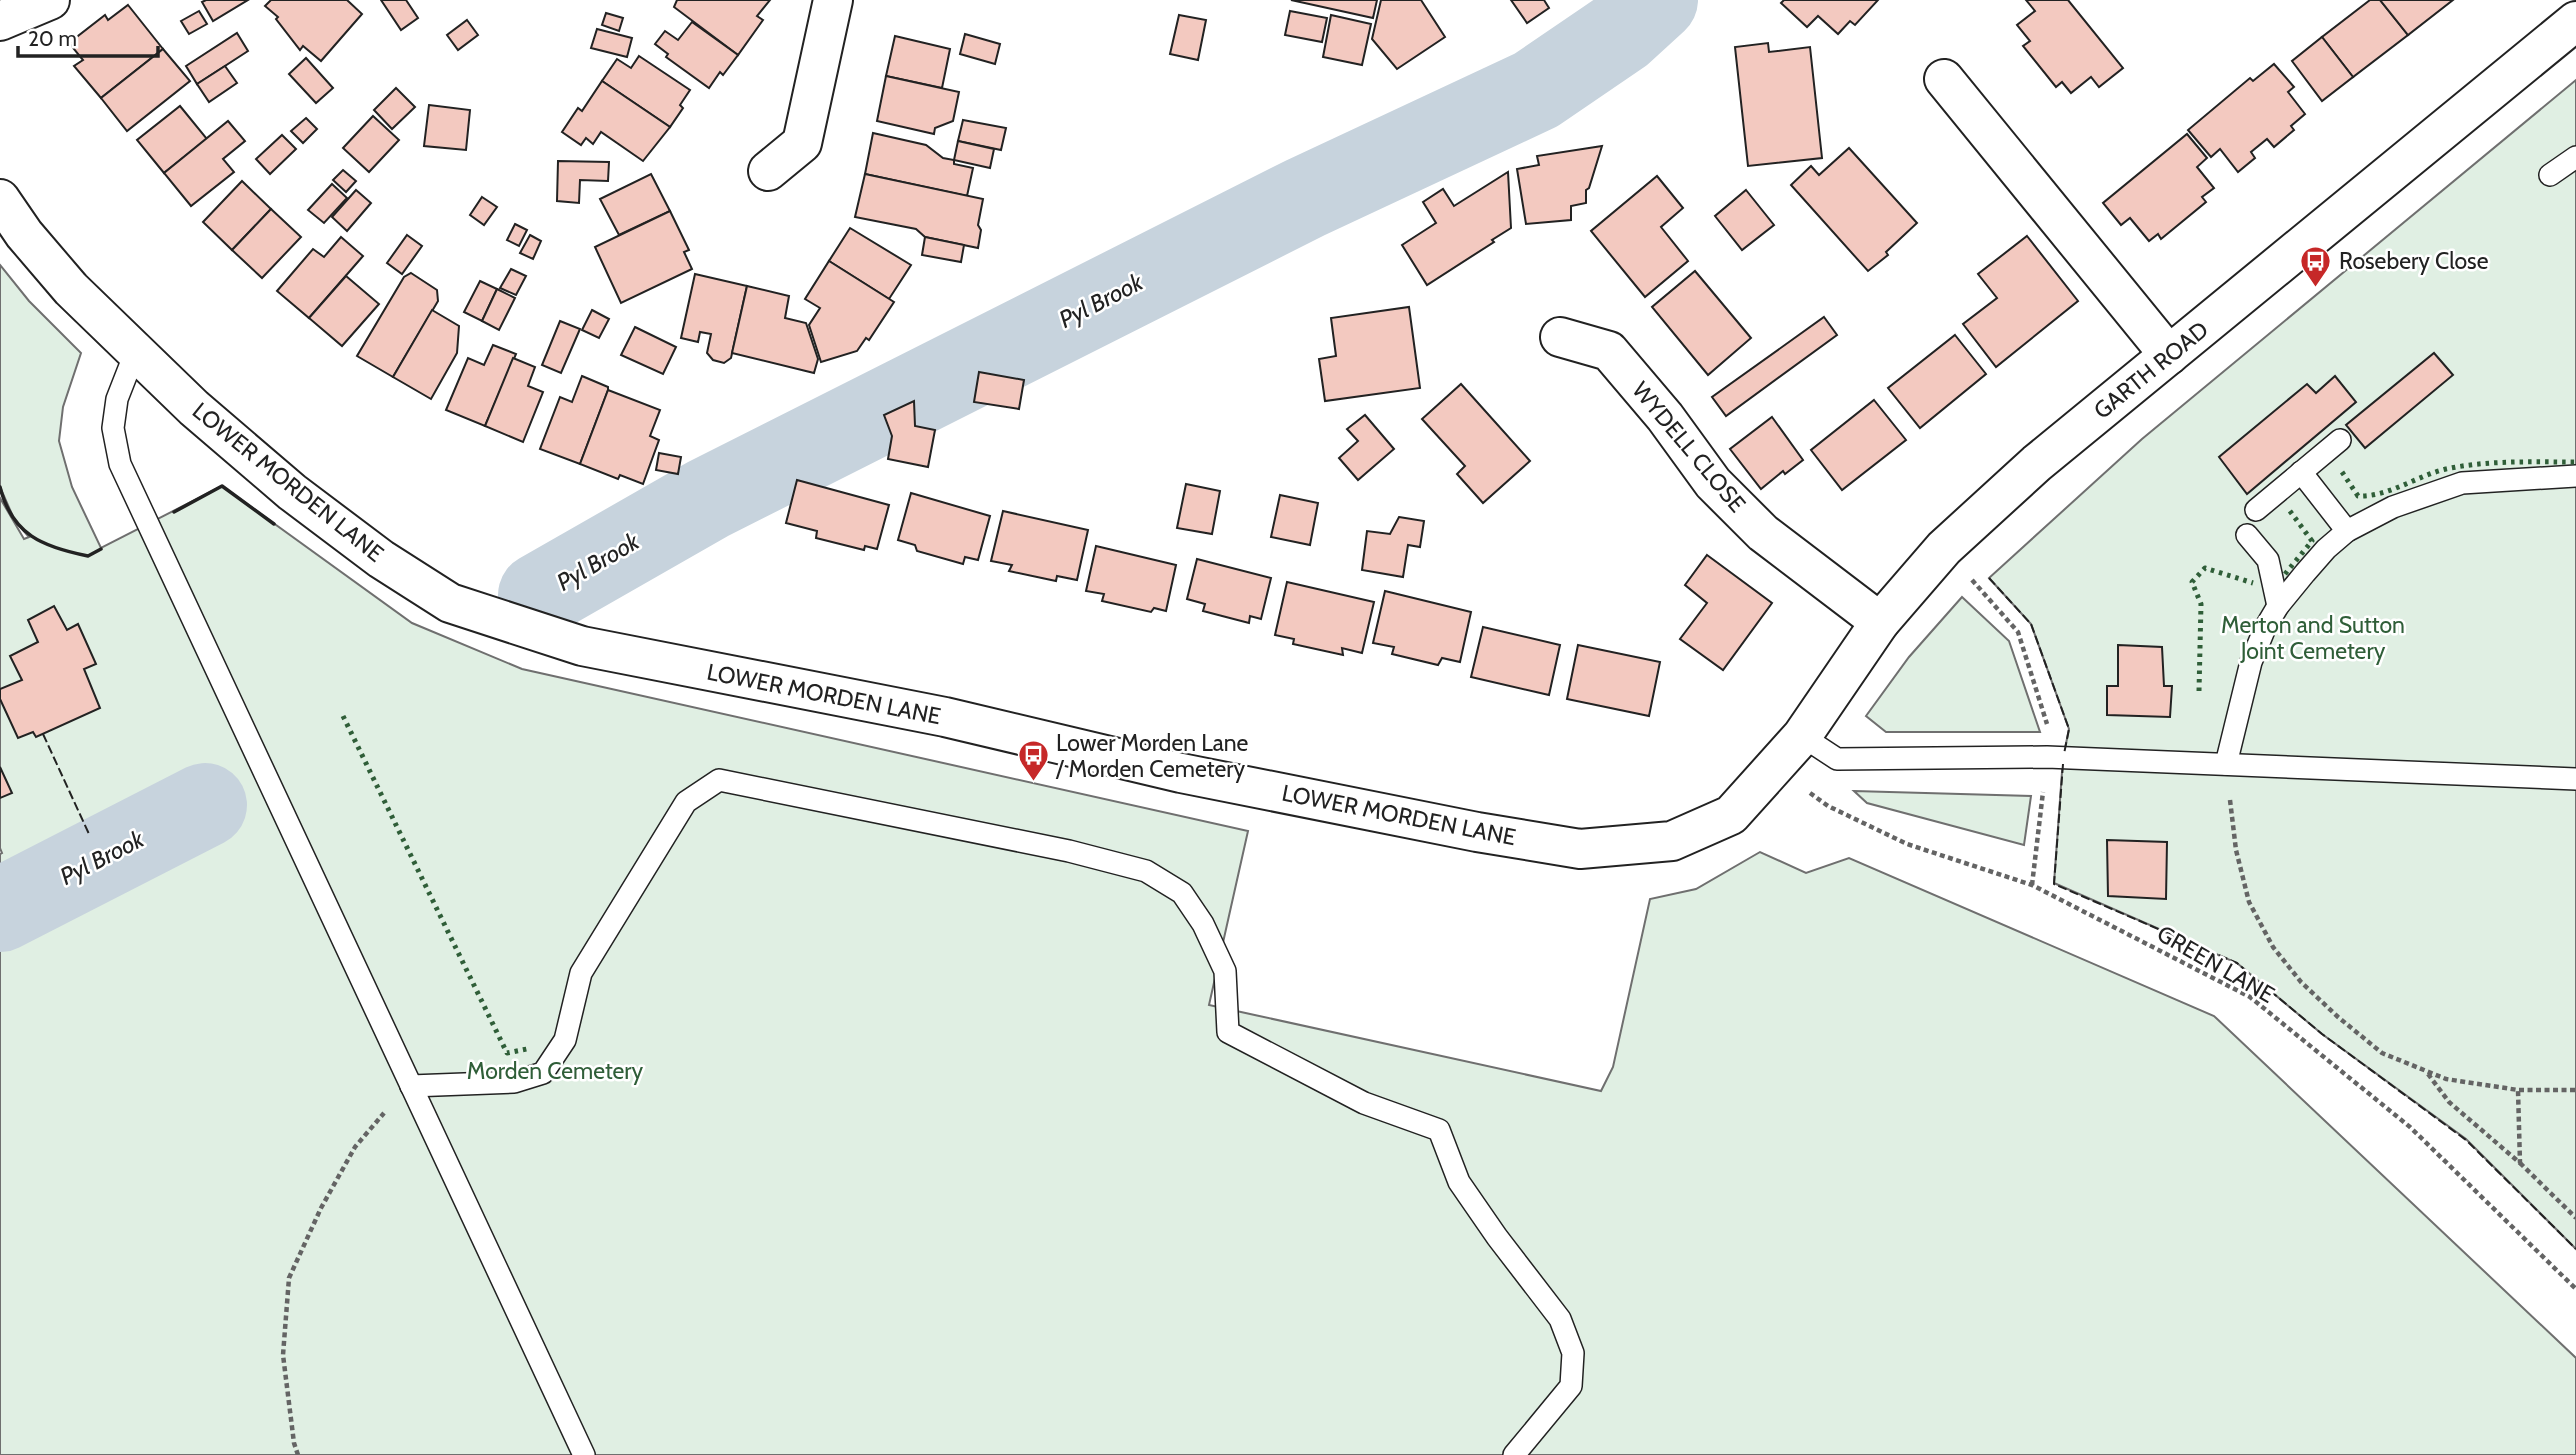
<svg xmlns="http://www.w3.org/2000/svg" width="2576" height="1455" font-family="Cabin,sans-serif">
  <rect width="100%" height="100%" fill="#fff"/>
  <g fill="#e0efe3" stroke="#6f6f6f" stroke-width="2">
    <path d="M2576,80V1249L2466,1139L2322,1034L2237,963L2054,883L2063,758L2069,729L2031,624L1989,578L2142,439Z"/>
    <path d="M0,265L29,301L81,353L63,407L59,441L72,487L101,548L222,486L412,623L522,669L1248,831L1209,1005L1601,1091L1613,1067L1650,899L1696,889L1760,852L1806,873L1849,858L2214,1016L2576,1358V1455H0V854L2,853L0,848V498L24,539L29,537L15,521L0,487Z"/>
    <path d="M1962,597L2009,641L2040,732H1886L1866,716L1909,657Z"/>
    <path d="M1854,791L2031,796L2024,845L1867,803Z"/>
  </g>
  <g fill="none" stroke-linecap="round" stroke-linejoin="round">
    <g stroke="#c7d3dd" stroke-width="84">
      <path d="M540,595L708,499L1305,198L1536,90L1621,32L1656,0"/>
      <path d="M0,910L205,805"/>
    </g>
  </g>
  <g fill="#f3c9c0" stroke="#222" stroke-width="2">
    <path d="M206,0H248L213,21L202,2Z"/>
    <path d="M271,0H347L362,14L321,61L303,46L300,50L276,19L278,17L265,6Z"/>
    <path d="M381,0H406L418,18L401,30Z"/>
    <path d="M677,0H770L757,16L763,20L738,55L674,7Z"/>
    <path d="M1291,0H1377L1373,18Z"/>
    <path d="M1381,0H1421L1445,37L1397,69L1372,39Z"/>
    <path d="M1511,0H1544L1549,8L1527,23Z"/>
    <path d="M1784,0H1878L1855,25L1850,21L1838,34L1818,16L1807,27L1781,3Z"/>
    <path d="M2026,0H2068L2123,68L2099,87L2091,77L2071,93L2062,82L2056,87L2023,46L2030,41L2017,25L2035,11Z"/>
    <path d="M2370,0H2380L2408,35L2353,77L2322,37Z"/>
    <path d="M2380,0H2453L2408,35Z"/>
    <path d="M128,5L163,49L101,98L74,66L83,60L69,43L105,15L108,20Z"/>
    <path d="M199,11L207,24L189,34L181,21Z"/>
    <path d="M1290,11L1327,18L1322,42L1285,35Z"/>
    <path d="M606,13L623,18L619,31L602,25Z"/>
    <path d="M1179,15L1206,20L1198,60L1170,54Z"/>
    <path d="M1331,15L1371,24L1362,65L1323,57Z"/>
    <path d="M467,20L478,35L458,50L447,35Z"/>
    <path d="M692,22L738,55L723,75L720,72L709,88L666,57L668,54L655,44L665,31L678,40Z"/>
    <path d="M597,29L632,38L627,57L591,48Z"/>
    <path d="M237,33L248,51L197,84L186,66Z"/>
    <path d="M965,34L1000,44L995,64L960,54Z"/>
    <path d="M895,36L950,49L942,88L886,76Z"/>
    <path d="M2322,37L2353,77L2322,101L2292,61Z"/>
    <path d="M1768,43L1769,52L1810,47L1822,158L1748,166L1735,47Z"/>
    <path d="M163,49L190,81L127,131L101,98Z"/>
    <path d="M639,56L690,90L680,105L683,108L670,127L602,81L617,59L631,68Z"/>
    <path d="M306,58L333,88L316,103L289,74Z"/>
    <path d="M2274,64L2294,87L2288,92L2305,114L2291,126L2294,130L2274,147L2267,139L2251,152L2255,158L2238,172L2220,149L2211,157L2188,130L2250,78L2253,81Z"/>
    <path d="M225,66L237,83L209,102L197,84Z"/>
    <path d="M886,76L959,92L953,121L935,128L934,134L877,121Z"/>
    <path d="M602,81L670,127L643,161L601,132L593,144L586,138L581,145L562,132L578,108L582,111Z"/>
    <path d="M396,88L415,107L392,129L374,110Z"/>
    <path d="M429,105L470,110L466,150L424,146Z"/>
    <path d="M180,106L207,139L164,173L137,140Z"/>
    <path d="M373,116L399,140L369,172L343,148Z"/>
    <path d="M306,118L317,129L303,143L291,131Z"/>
    <path d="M963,120L1006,128L1001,150L958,141Z"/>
    <path d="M228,121L245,141L223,159L234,172L191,206L164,173Z"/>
    <path d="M873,133L926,145L943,158L954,160V164L973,168L967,196L865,174Z"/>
    <path d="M2187,134L2207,158L2197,167L2214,188L2202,197L2206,202L2161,239L2158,234L2149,241L2130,218L2121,225L2103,203Z"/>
    <path d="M282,135L296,149L270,174L256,159Z"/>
    <path d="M958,141L994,149L990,168L954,160Z"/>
    <path d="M1602,146L1589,188L1586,190V203L1571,206V220L1526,224L1517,169L1539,165L1537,156Z"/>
    <path d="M1849,148L1917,223L1886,252L1888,255L1868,271L1791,185L1811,166L1819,175Z"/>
    <path d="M558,161L609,162L608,181L580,180L579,203L557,201Z"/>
    <path d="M343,170L356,181L346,192L333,180Z"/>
    <path d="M1508,172L1511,228L1492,240L1494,242L1427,285L1402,245L1436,223L1423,202L1443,189L1454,206Z"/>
    <path d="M651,174L670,211L619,235L600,199Z"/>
    <path d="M865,174L983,199L978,225L981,230L978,248L925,237L916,229L855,217Z"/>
    <path d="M1657,176L1683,208L1661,227L1688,261L1645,297L1591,231Z"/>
    <path d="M242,181L271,209L232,250L203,222Z"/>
    <path d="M332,184L347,198L324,223L308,210Z"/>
    <path d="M356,190L371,203L347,231L332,217Z"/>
    <path d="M1746,190L1774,225L1742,250L1715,216Z"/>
    <path d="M482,197L497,207L484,225L470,215Z"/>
    <path d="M271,209L301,237L262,278L232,250Z"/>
    <path d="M670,211L689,250L684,252L692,269L621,303L595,247Z"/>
    <path d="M515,224L527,230L519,246L507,240Z"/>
    <path d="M850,228L911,265L889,299L829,261Z"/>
    <path d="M407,235L422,246L402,274L387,263Z"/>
    <path d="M530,235L541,241L533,259L520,253Z"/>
    <path d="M2027,236L2078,301L1996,367L1963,324L1997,298L1978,274Z"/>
    <path d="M341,237L363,256L309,318L277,291L313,249L324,257Z"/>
    <path d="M925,237L964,245L961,262L922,255Z"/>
    <path d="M829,261L894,302L869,340L866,338L857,351L821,362L809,325L820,308L805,299Z"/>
    <path d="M511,269L526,276L516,295L500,288Z"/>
    <path d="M1695,271L1751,338L1708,375L1652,307Z"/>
    <path d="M411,273L437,290L438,301L393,377L357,356L404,277Z"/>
    <path d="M695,274L747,286L731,358L724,363L713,360L707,353L711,334L700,332L698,342L681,338Z"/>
    <path d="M346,276L379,304L342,346L309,318Z"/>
    <path d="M480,281L497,289L482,321L464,312Z"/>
    <path d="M747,286L789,296L785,318L806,323L818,359L814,373L732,353Z"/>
    <path d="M497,289L515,298L499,330L482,321Z"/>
    <path d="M1409,307L1420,388L1325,401L1319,359L1336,356L1331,318Z"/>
    <path d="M432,310L459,326L457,353L431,399L393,377Z"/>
    <path d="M592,310L609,319L599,338L582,330Z"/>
    <path d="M1824,317L1837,335L1726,416L1712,397Z"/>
    <path d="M560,321L580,329L561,373L542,365Z"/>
    <path d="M635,327L676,347L663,374L621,355Z"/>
    <path d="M1955,335L1986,374L1920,428L1888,388Z"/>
    <path d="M493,345L516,354L485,426L446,410L468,358L484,365Z"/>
    <path d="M2434,353L2453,375L2365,448L2346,425Z"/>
    <path d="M513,358L535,367L528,386L543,392L523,442L485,426Z"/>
    <path d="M979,372L1024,380L1019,409L974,402Z"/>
    <path d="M582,376L608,387V390L580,464L540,449L560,397L572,402Z"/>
    <path d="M2335,376L2356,402L2247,494L2219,457L2307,384L2316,393Z"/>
    <path d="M1461,384L1530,461L1483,503L1457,474L1465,466L1422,419Z"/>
    <path d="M608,390L660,410L650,436L659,440L643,484L620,475L618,479L580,464Z"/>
    <path d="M1874,400L1906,440L1842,490L1811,450Z"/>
    <path d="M914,401L915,426L935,430L928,467L888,459L892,436L884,415Z"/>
    <path d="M1365,415L1394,449L1358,480L1339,458L1358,441L1347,429Z"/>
    <path d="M1772,417L1803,460L1785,474L1783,471L1761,489L1730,449Z"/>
    <path d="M659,453L681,457L678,474L656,470Z"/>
    <path d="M797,480L889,505L877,549L865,546L864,550L816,538L817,531L786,523Z"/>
    <path d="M1186,484L1220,491L1212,534L1177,528Z"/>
    <path d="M911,493L990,516L978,560L965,557L963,564L917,551L915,545L898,540Z"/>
    <path d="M1280,495L1318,503L1310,545L1271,537Z"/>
    <path d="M1003,511L1088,530L1077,580L1057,576L1056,581L1009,571L1012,565L991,561Z"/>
    <path d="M1399,517L1424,521L1420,547L1408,545L1403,577L1362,570L1367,531L1390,534Z"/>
    <path d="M1096,546L1176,565L1166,611L1154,608L1151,612L1102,601L1104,594L1086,591Z"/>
    <path d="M1707,555L1772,603L1723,670L1680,639L1707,603L1685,585Z"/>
    <path d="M1197,559L1271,578L1261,619L1250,616L1249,623L1203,611L1205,604L1187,599Z"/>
    <path d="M1287,582L1374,602L1362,653L1342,648L1343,655L1293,644L1294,639L1275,635Z"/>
    <path d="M1385,591L1471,612L1460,662L1442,658L1438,665L1392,654L1394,647L1373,643Z"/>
    <path d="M54,606L67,630L78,624L96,664L84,669L100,708L36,737L33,732L18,738L0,699V689L22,680L10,656L38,642L28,620Z"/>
    <path d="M1483,627L1560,645L1549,695L1471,677Z"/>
    <path d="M1578,645L1660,662L1649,716L1567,699Z"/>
    <path d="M2118,645L2162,647L2164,686H2172L2170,717L2107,715V686H2118Z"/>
    <path d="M0,767L12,793L0,798Z"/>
    <path d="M2107,840L2167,842L2166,899L2108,896Z"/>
  </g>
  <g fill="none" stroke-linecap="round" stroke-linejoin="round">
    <defs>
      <g id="service">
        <path d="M2550,175L2576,157"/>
        <path d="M135,353L117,399L113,428L120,464L584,1455"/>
        <path d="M2301,472L2347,531"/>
        <path d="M2256,510L2340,440"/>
        <path d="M2247,535L2268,560L2278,606"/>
        <path d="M1802,736L1837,759L2047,757L2576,779"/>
        <path d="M2226,764L2251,662L2265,628L2278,606L2305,573L2326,549L2347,531L2393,507L2462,483L2576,476"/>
        <path d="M411,1086L514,1082L543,1073L565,1040L581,973L686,802L719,780L1069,851L1146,871L1182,893L1203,924L1225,971L1228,1032L1364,1103L1439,1130L1459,1182L1497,1237L1560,1319L1573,1353L1571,1386L1514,1455"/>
      </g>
      <g id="minor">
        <path d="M0,21L50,0"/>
        <path d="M1944,79L2169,355"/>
        <path d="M768,171L802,143L833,0"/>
        <path d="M1560,337L1609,351L1665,417L1713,483L1763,533L1880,622"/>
      </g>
      <path id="tertiary" d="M0,199L24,234L71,289L194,408L292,492L381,559L450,603L582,646L945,717L1181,773L1477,832L1580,849L1672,841L1731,815L1802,736L1880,622L1944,548L2037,463L2576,21"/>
    </defs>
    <use href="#service" stroke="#222" stroke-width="24"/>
    <use href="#minor" stroke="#222" stroke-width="42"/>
    <use href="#tertiary" stroke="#222" stroke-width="42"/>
    <g stroke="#646464" stroke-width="4.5" stroke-dasharray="5 3.5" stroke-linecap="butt">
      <path d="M1972,580L2018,632L2047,724"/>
      <path d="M1810,793L1828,806L1907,844L2032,885L2250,997L2410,1127L2576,1289"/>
      <path d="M2230,800L2236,850L2249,902L2273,947L2301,982L2338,1017L2382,1053L2446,1079L2518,1090H2576"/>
      <path d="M2032,885L2043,792"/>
      <path d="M2428,1074L2449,1102L2520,1163L2518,1090"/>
      <path d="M2520,1163L2576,1218"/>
      <path d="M298,1455L294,1443L283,1355L289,1278L321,1208L355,1147L384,1113"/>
    </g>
    <use href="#service" stroke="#fff" stroke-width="21"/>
    <use href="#minor" stroke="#fff" stroke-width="38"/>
    <use href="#tertiary" stroke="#fff" stroke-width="38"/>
    <g stroke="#2f5e38" stroke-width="5" stroke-dasharray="3.5 5" stroke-linecap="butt">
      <path d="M2342,472L2358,496C2389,497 2416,476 2446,469C2488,460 2533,462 2576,462"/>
      <path d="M2285,574L2312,541L2287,507"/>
      <path d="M2199,691L2201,604L2192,582L2205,568L2253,583"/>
      <path d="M343,716L507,1053L527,1049"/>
    </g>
    <g stroke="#222" stroke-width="2" stroke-dasharray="9 3.5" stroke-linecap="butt">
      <path d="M1989,578L2031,624L2069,729L2064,754"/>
      <path d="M43,734L89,834"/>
      <path d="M2063,764L2054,884L2237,963L2322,1034L2466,1140L2576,1249"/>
    </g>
    <g stroke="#222" stroke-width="3.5">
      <path d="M0,487C12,535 43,547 88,556L101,549"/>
      <path d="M174,512L222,486L274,524"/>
    </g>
  </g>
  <defs>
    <symbol id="bus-pin" viewBox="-11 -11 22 30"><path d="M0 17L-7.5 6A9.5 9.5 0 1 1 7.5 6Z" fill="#c62828" stroke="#fff"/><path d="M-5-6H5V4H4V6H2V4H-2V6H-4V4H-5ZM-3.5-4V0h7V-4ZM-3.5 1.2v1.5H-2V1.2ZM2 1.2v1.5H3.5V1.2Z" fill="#fff"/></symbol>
  </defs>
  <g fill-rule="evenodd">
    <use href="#bus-pin" x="2298" y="244" width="35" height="47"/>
    <use href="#bus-pin" x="1016" y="738" width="35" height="47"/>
  </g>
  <g text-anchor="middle" stroke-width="5" stroke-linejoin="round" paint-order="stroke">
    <g font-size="23" fill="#222" stroke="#fff" text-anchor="start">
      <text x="2339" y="269">Rosebery Close</text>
      <text x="1056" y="751">Lower Morden Lane<tspan x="1056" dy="26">/ Morden Cemetery</tspan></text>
    </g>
    <g font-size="23" fill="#222" stroke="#fff">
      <text transform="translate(2151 370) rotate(-39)" y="8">GARTH ROAD</text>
      <text transform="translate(1689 447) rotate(50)" y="8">WYDELL CLOSE</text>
      <text transform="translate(288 482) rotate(39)" y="8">LOWER MORDEN LANE</text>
      <text transform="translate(824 694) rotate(11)" y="8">LOWER MORDEN LANE</text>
      <text transform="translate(1399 815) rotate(11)" y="8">LOWER MORDEN LANE</text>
      <text transform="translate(2216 964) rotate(30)" y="8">GREEN LANE</text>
    </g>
    <g font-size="23" fill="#2f5e38" stroke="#fff">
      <text x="2313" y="633">Merton and Sutton<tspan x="2313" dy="26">Joint Cemetery</tspan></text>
      <text x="555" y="1079">Morden Cemetery</text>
    </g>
    <g font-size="24" font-style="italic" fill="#222" stroke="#fff">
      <text transform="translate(1101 301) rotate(-27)" y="8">Pyl Brook</text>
      <text transform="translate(598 562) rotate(-30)" y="8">Pyl Brook</text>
      <text transform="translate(102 858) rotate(-27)" y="8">Pyl Brook</text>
    </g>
  </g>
  <path d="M18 46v10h140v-10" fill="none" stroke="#222222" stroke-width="3.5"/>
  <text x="28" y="46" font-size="21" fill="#222222" stroke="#ffffff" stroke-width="5" paint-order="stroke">20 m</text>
</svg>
